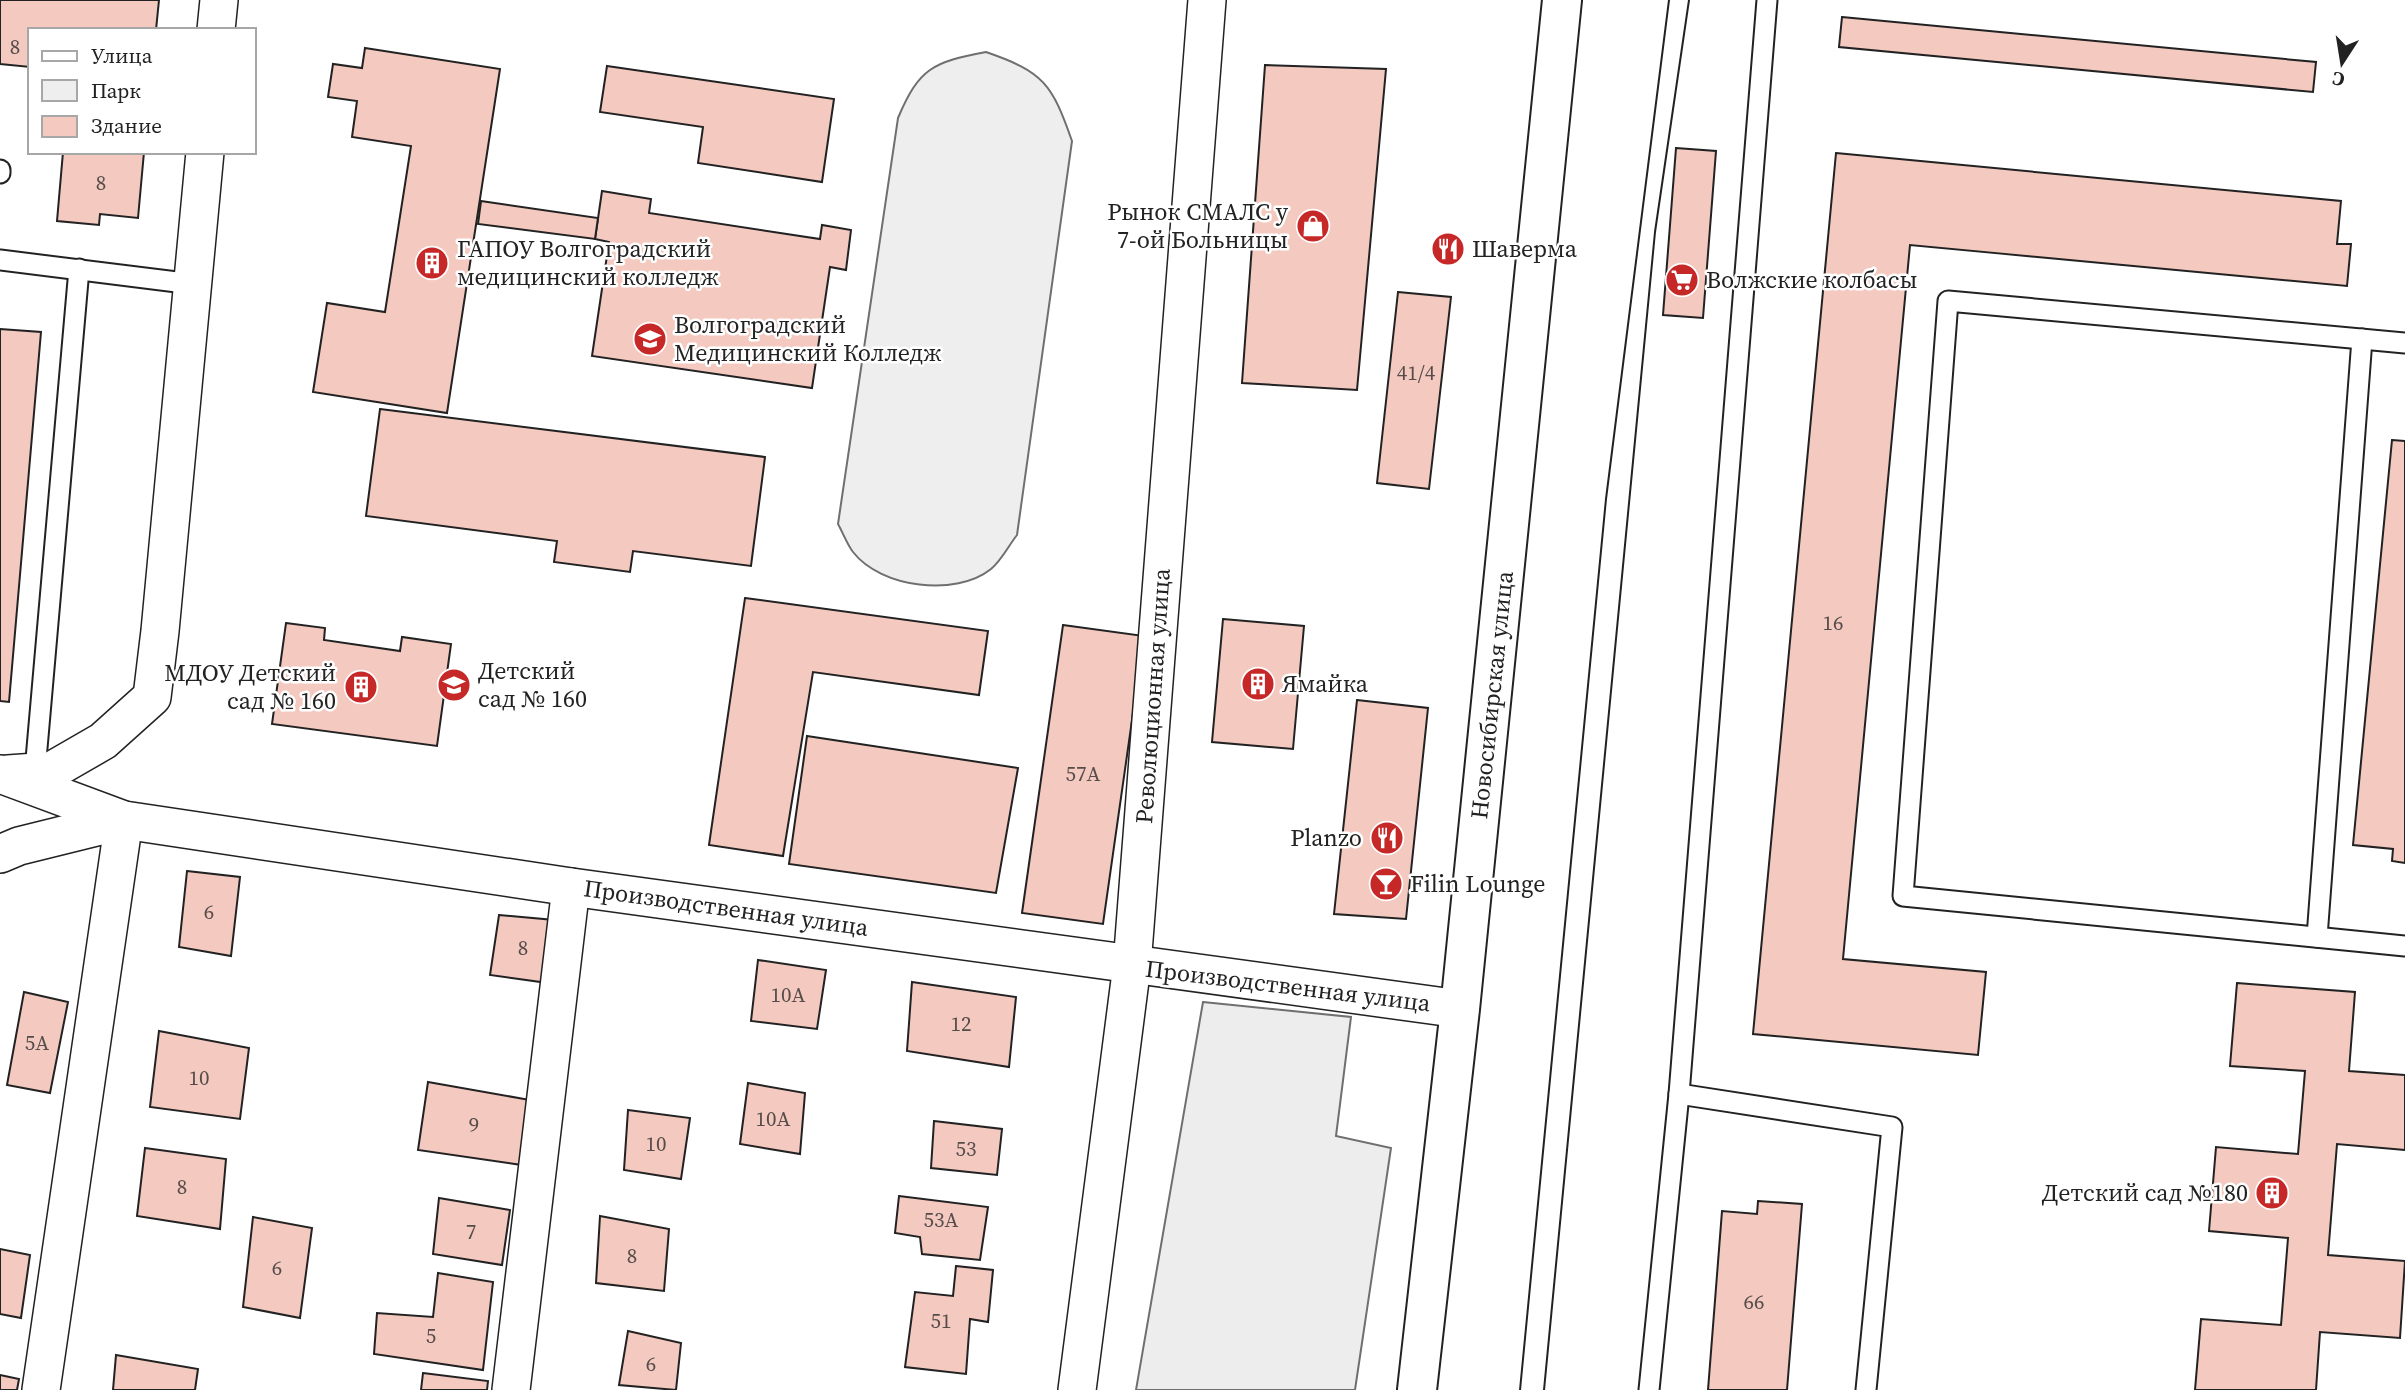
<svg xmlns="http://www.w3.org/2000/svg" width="2405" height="1390" font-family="'Source Serif 4',serif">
  <rect width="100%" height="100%" fill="#fff"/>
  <path fill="#eee" stroke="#6f6f6f" stroke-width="2" d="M986,52C1044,72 1052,84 1072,141L1017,535C1009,545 1001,561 991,569C956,597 881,588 853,552C847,544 843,533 838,524L898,118C919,68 933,62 986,52Z"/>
  <path fill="#ededed" stroke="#6f6f6f" stroke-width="2" d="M1203,1002L1351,1017L1336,1136L1391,1148L1355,1390H1136Z"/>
  <g fill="#f3c9c0" stroke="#222" stroke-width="2">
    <path d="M0,0H159L156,30H30V67L0,64Z"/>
    <path d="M1842,17L2316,62L2313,92L1839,47Z"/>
    <path d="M365,48L500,69L447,413L313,392L327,303L385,312L411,146L352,137L357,101L328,97L333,64L362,68Z"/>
    <path d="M1265,65L1386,69L1357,390L1242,383Z"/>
    <path d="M607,66L834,99L822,182L698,163L703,127L600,112Z"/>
    <path d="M1676,148L1716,151L1703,318L1663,315Z"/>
    <path d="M63,152H144L138,218L100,214L99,225L57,221Z"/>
    <path d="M1836,153L2341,201L2337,244H2351L2347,286L1910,245L1843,959L1986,972L1978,1055L1753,1034Z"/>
    <path d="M602,191L651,199L649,213L820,239L822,225L851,230L846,270L830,267L812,388L592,356L609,242L595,239Z"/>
    <path d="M481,201L598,218L595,239L478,224Z"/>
    <path d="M1398,292L1451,297L1429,489L1377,483Z"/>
    <path d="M0,329L41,332L9,702L0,701Z"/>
    <path d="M380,409L765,457L751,566L633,551L630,572L554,562L557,541L366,516Z"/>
    <path d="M2392,440L2405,441V863L2392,861L2393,849L2353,845Z"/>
    <path d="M745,598L988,631L979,695L813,672L783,856L709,845Z"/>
    <path d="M1223,619L1304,626L1293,749L1212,742Z"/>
    <path d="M286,623L325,628L324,640L400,651L402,637L451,644L437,746L272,724Z"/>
    <path d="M1063,625L1144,636L1103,924L1022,913Z"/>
    <path d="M1357,700L1428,708L1406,919L1334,914Z"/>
    <path d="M807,736L1018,768L996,893L789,864Z"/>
    <path d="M187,871L240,877L231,956L179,947Z"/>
    <path d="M499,915L554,920L548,983L490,975Z"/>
    <path d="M758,960L826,970L817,1029L751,1021Z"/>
    <path d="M912,982L1016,997L1009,1067L907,1051Z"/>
    <path d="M2237,983L2355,992L2349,1071L2405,1075V1150L2337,1144L2328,1255L2405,1261L2400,1338L2320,1332L2316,1390H2195L2201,1319L2281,1325L2288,1238L2209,1231L2216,1147L2298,1154L2305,1071L2230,1066Z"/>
    <path d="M24,992L68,1002L50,1093L7,1085Z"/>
    <path d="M159,1031L249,1048L240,1119L150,1107Z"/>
    <path d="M428,1082L530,1100L522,1165L418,1150Z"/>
    <path d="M748,1083L805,1093L800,1154L740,1144Z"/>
    <path d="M628,1110L690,1118L681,1179L624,1170Z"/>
    <path d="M934,1121L1002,1129L997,1175L931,1168Z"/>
    <path d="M145,1148L226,1159L220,1229L137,1216Z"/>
    <path d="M899,1196L988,1207L980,1260L922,1254L920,1237L895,1233Z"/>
    <path d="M439,1198L510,1210L502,1265L433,1254Z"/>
    <path d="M1758,1201L1802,1204L1787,1390H1708L1722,1211L1757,1214Z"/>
    <path d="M600,1216L669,1229L664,1291L596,1283Z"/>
    <path d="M253,1217L312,1228L300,1318L243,1307Z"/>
    <path d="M0,1249L30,1255L21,1318L0,1314Z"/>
    <path d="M956,1266L993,1270L988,1322L970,1319L966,1374L905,1367L915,1292L953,1296Z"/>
    <path d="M438,1273L493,1282L483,1370L374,1354L377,1313L433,1317Z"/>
    <path d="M628,1331L681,1343L676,1390L619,1385Z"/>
    <path d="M116,1355L198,1369L195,1390H113Z"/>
    <path d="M423,1373L488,1381L487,1390H421Z"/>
    <path d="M0,1375L19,1379L17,1390H0Z"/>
  </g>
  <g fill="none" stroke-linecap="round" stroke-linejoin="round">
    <defs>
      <g id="lane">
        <path d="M0,170V173"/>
        <path d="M0,260L193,284"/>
        <path d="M2405,343L1948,301L1903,896L2405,946"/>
        <path d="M35,771L79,269"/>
        <path d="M2317,937L2362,339"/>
        <path d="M1679,1094L1892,1127L1866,1390"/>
        <path d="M1649,1390L1679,1094L1767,0"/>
      </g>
      <g id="street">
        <path d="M216,30L219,0"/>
        <path d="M0,774L124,820L571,887L1460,1009"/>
        <path d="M8,774L51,771L103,741L152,697L160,631L205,152"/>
        <path d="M0,854L19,846L124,820L41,1390"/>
        <path d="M511,1390L571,887"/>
        <path d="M1077,1390L1132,965L1207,0"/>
      </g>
      <path id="secondary" d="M1417,1390L1460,1009L1562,0"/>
    </defs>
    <use href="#lane" stroke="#222" stroke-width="23"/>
    <use href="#street" stroke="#222" stroke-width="40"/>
    <use href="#secondary" stroke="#222" stroke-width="42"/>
    <use href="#lane" stroke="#fff" stroke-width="19"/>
    <use href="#street" stroke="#fff" stroke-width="37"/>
    <use href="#secondary" stroke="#fff" stroke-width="38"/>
    <g stroke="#222" stroke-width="2">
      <path d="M1520,1390L1606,499L1669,0"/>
      <path d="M1544,1390L1655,232L1689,0"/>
    </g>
  </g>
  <defs>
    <symbol id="shop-disc" viewBox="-11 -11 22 22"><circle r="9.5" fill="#c62828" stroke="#fff"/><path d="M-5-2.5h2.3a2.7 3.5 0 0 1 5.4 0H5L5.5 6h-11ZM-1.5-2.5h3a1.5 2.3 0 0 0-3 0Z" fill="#fff"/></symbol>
    <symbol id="restaurant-disc" viewBox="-11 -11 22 22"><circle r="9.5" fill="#c62828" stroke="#fff"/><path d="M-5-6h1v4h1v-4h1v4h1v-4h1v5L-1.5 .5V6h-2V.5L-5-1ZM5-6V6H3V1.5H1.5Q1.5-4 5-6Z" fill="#fff"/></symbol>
    <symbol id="building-disc" viewBox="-11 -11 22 22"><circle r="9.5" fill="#c62828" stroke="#fff"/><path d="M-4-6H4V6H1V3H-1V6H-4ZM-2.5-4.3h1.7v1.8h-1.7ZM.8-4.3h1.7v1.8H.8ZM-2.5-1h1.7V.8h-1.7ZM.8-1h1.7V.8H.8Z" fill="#fff"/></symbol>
    <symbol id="supermarket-disc" viewBox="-11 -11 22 22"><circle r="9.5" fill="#c62828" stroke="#fff"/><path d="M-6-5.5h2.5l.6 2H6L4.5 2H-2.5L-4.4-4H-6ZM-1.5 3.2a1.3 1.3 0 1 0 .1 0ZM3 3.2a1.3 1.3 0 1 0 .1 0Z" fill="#fff"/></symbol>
    <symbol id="university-disc" viewBox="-11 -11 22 22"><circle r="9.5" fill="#c62828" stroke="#fff"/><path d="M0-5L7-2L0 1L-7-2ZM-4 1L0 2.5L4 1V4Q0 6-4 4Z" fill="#fff"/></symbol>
    <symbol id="school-disc" viewBox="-11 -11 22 22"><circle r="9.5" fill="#c62828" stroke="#fff"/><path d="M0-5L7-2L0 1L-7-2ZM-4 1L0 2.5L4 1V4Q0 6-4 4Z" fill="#fff"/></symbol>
    <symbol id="bar-disc" viewBox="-11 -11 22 22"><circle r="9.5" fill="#c62828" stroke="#fff"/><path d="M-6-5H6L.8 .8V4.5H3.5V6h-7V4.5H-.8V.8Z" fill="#fff"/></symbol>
  </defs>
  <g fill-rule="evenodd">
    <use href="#shop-disc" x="1294" y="207" width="38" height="38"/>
    <use href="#restaurant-disc" x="1429" y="230" width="38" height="38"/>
    <use href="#building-disc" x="413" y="244" width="38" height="38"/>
    <use href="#supermarket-disc" x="1663" y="261" width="38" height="38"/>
    <use href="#university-disc" x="631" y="320" width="38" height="38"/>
    <use href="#building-disc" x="1239" y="665" width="38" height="38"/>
    <use href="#school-disc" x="435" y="666" width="38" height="38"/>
    <use href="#building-disc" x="342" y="668" width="38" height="38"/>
    <use href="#restaurant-disc" x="1368" y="819" width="38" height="38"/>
    <use href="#bar-disc" x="1367" y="865" width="38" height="38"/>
    <use href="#building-disc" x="2253" y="1174" width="38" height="38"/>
  </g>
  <g text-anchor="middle" stroke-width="5" stroke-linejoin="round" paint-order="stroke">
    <g font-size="21" fill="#564c4a">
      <text x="15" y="54">8</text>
      <text x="101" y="190">8</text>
      <text x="1416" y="380">41/4</text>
      <text x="1833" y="630">16</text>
      <text x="1083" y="781">57А</text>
      <text x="209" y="919">6</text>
      <text x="523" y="955">8</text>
      <text x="788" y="1002">10А</text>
      <text x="961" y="1031">12</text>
      <text x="37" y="1050">5А</text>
      <text x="199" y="1085">10</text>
      <text x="773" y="1126">10А</text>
      <text x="474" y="1132">9</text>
      <text x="656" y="1151">10</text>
      <text x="966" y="1156">53</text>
      <text x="182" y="1194">8</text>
      <text x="941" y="1227">53А</text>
      <text x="471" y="1239">7</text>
      <text x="632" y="1263">8</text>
      <text x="277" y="1275">6</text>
      <text x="1754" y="1309">66</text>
      <text x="941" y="1328">51</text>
      <text x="431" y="1343">5</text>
      <text x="651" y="1371">6</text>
    </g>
    <g font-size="24" fill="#222" stroke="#fff" text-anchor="start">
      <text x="1288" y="220" text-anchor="end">Рынок СМАЛС у<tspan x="1288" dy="28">7-ой Больницы</tspan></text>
      <text x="457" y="257">ГАПОУ Волгоградский<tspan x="457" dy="28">медицинский колледж</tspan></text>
      <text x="1472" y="257">Шаверма</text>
      <text x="1706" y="288">Волжские колбасы</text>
      <text x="674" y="333">Волгоградский<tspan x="674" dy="28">Медицинский Колледж</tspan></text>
      <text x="478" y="679">Детский<tspan x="478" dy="28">сад № 160</tspan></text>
      <text x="336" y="681" text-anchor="end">МДОУ Детский<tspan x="336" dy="28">сад № 160</tspan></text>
      <text x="1282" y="692">Ямайка</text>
      <text x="1362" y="846" text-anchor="end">Planzo</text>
      <text x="1410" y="892">Filin Lounge</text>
      <text x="2248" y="1201" text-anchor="end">Детский сад №180</text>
    </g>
    <g font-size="24" fill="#222" stroke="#fff">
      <text transform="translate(1492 695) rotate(-84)" y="8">Новосибирская улица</text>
      <text transform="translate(1153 696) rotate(-86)" y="8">Революционная улица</text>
      <text transform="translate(726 908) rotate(8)" y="8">Производственная улица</text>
      <text transform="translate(1288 986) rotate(7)" y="8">Производственная улица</text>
    </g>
  </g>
  <rect x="28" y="28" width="228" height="126" fill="#ffffff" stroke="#a7a7a7" stroke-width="2"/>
  <rect x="42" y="51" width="35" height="10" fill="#ffffff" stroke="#a7a7a7" stroke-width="2"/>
  <text x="91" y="63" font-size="21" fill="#222222">Улица</text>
  <rect x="42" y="80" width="35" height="21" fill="#eeeeee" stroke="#a7a7a7" stroke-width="2"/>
  <text x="91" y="98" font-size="21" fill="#222222">Парк</text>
  <rect x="42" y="116" width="35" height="21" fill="#f3c9c0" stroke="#a7a7a7" stroke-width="2"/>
  <text x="91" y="133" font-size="21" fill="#222222">Здание</text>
  <g transform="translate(2342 63) rotate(192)" stroke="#ffffff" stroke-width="5" paint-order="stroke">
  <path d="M0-5L12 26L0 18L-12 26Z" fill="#222222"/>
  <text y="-10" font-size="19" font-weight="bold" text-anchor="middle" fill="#222222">С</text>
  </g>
</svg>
